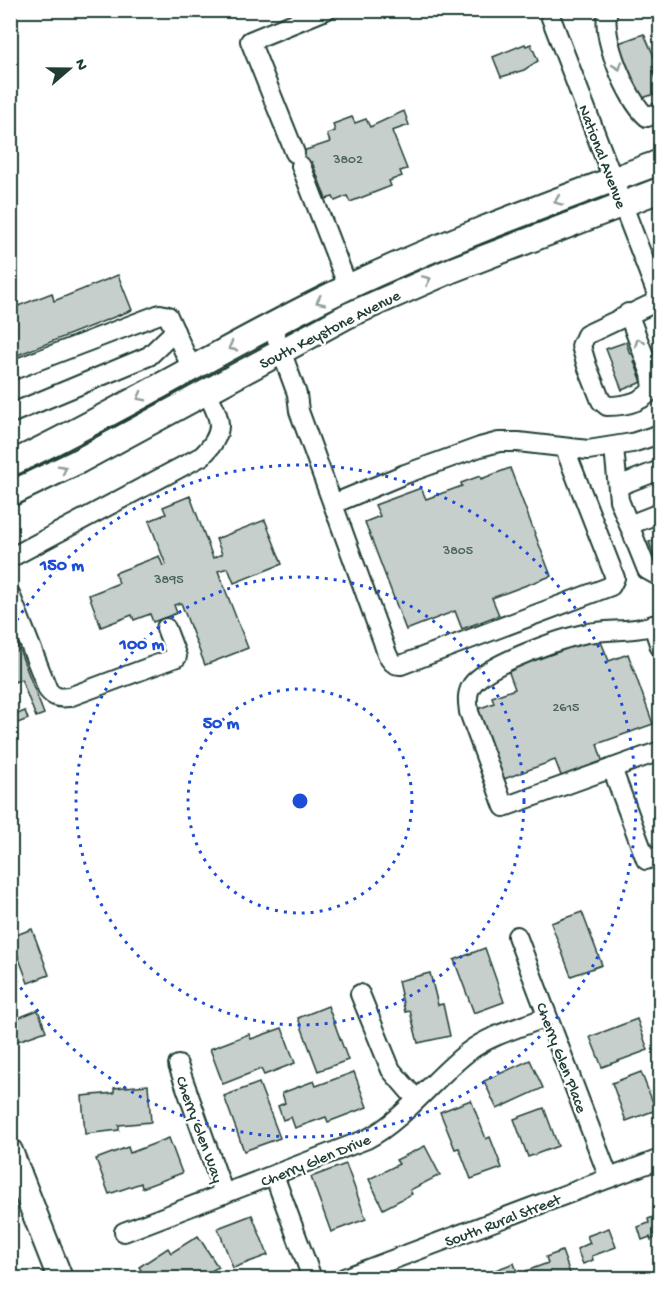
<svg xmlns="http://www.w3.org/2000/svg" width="671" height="1289" font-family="'Gochi Hand',sans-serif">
  <rect width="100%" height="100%" fill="#fff"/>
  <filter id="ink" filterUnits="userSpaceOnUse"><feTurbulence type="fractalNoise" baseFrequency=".0167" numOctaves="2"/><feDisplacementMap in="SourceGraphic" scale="12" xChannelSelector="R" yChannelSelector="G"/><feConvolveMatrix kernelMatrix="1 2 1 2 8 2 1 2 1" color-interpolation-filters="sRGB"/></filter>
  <g filter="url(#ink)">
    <g fill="#c7cfcc" stroke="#1f3d34" stroke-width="1.5">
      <path d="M644,34L658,65L652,67L660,92L637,100L616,44Z"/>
      <path d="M525,44L526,46L531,44L538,61L524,70L501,77L493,57Z"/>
      <path d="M404,111L409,125L392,131L407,169L400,171L402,176L389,181L391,186L350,202L347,196L335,201L333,197L326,199L312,162L296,168L291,155L330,142L327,134L335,131L333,124L352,117L355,123L366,119L370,127Z"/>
      <path d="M118,275L132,310L10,358V309L52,293L54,301Z"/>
      <path d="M626,342L630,354L633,353L636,360L634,361L642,382L622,390L606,349Z"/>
      <path d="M510,468L551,576L492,598L499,615L462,629L455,611L406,630L365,522L380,516L375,505L421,488L426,499L462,486L461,483L480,476L481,479Z"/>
      <path d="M190,496L213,558L222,554L216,539L265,520L282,564L234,583L228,568L218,571L248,648L205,665L181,603L174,605L177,613L153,622L150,614L134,620L132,615L101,627L89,595L119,583L115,573L159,556L163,566L166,565L149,521L166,514L163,507Z"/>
      <path d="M660,538V563L657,565L649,542Z"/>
      <path d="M12,631L44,714L36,717L21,679L15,682L10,670Z"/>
      <path d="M599,637L609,661L628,654L653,724L597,744L603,763L562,778L555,760L504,779L478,709L494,703L492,697L515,689L508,670Z"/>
      <path d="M25,711L28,719L10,726V717Z"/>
      <path d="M582,912L602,965L571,976L551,923Z"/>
      <path d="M32,929L49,975L28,983L11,937Z"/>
      <path d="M485,948L504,1002L474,1013L454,960Z"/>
      <path d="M430,973L438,1005L443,1004L450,1036L418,1043L410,1011L405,1012L398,981Z"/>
      <path d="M328,1006L348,1060L318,1071L298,1018Z"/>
      <path d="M38,1010L46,1031L15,1042L13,1037L10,1039V1021Z"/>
      <path d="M637,1019L648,1050L602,1067L590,1037Z"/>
      <path d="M282,1028L295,1063L264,1075L261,1069L223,1084L210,1049L249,1034L251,1039Z"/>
      <path d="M530,1060L543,1088L497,1109L484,1081Z"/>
      <path d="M354,1072L367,1107L328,1122L326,1117L295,1128L291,1117L283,1120L278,1106L285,1103L282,1093L314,1081L316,1086Z"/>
      <path d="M641,1072L656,1110L626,1121L612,1083Z"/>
      <path d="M259,1083L280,1138L244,1151L224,1096Z"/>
      <path d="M148,1085L151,1122L119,1125V1130L85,1134L82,1096L114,1093V1088Z"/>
      <path d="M471,1100L486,1139L490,1137L502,1168L471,1179L459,1148L455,1149L440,1112Z"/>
      <path d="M544,1108L558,1146L528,1157L514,1119Z"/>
      <path d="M169,1138L182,1173L142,1188L141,1183L109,1194L96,1159L128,1147L130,1153Z"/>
      <path d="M425,1146L440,1175L410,1190L412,1194L383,1209L369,1179L399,1164L396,1160Z"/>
      <path d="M346,1164L366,1219L331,1232L311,1177Z"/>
      <path d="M252,1215L268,1255L233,1268L218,1228Z"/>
      <path d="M656,1216L657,1220L660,1219V1234L651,1240L650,1237L642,1240L638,1227L649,1223L648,1219Z"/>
      <path d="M609,1228L616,1247L592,1256L593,1260L583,1264L577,1249L590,1243L587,1236Z"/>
      <path d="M198,1236L218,1267L200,1278H146L139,1267L168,1248L171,1253Z"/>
      <path d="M562,1251L571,1276L565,1278H529L526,1271L548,1263L546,1257Z"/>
      <path d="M514,1263L519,1278H489L491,1277L490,1272Z"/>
    </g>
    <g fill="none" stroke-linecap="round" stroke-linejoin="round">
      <defs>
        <g id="minor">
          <path d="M548,10L660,302"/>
          <path d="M608,10C600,36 627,100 647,117L660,112"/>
          <path d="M295,153L250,41L326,10"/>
          <path d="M301,166L348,287"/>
          <path d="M628,313L651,374L653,388C643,403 623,406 607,406L601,401L587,366L581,346L586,335L660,300"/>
          <path d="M272,326L297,394L299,411L382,639C386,649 388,666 401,665L611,586L615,578L611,567L565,449"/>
          <path d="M10,371L160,314L168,316L192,369"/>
          <path d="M10,414L149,356L175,331"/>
          <path d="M614,447L619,500L629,525L660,513"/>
          <path d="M618,486L660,470"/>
          <path d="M333,504L405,474L480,447L499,442H518L588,450L632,443L660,434"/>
          <path d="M629,525L647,570L656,575L660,573"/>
          <path d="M10,558L202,456C227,432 221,419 206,391"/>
          <path d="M10,594L48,690C54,698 60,698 69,697L177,657L166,628"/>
          <path d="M660,623C637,632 613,629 588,633C562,638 487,664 472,685C466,694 468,703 469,712L504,807L660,751"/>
          <path d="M653,625L660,647"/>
          <path d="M612,768L646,860L660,855"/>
          <path d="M517,936L609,1178"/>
          <path d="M360,994L391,1070L416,1099"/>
          <path d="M178,1065L224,1194"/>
          <path d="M274,1175L312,1278"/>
          <path d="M124,1232L367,1139C404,1120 434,1078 468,1052C490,1035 521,1027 547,1017"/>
          <path d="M344,1278L660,1159"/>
        </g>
        <g id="major">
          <path d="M10,464C125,410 233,341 348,287C450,239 556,201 660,162"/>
          <path d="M10,494L79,461L347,316L452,270L660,190"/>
          <path d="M10,1151L60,1278"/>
        </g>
      </defs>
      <use href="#minor" stroke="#1f3d34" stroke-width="22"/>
      <use href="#major" stroke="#1f3d34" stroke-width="28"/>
      <use href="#minor" stroke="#fff" stroke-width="18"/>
      <use href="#major" stroke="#fff" stroke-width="24"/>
    </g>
    <defs><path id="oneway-chevron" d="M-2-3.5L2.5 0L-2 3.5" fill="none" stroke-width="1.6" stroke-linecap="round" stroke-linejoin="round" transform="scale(1.5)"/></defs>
    <g stroke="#8f9e9a">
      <use href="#oneway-chevron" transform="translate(618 66) rotate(70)"/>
      <use href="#oneway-chevron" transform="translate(558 201) rotate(159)"/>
      <use href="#oneway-chevron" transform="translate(427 280) rotate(-24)"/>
      <use href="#oneway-chevron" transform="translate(320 301) rotate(154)"/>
      <use href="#oneway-chevron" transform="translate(639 342) rotate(-110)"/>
      <use href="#oneway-chevron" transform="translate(232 347) rotate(152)"/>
      <use href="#oneway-chevron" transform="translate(141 397) rotate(152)"/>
      <use href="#oneway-chevron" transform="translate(63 469) rotate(-27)"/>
    </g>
  </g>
  <g fill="none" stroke="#1d4ed8" stroke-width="3" stroke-dasharray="3 6">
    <circle cx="300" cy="801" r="112"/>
    <circle cx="300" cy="801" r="224"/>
    <path d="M12 628A336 336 0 1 1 12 974"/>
  </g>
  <g text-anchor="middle" stroke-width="4.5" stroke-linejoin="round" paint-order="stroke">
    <g font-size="14" fill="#49625a">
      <text x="348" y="163">3802</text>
      <text x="458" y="554">3805</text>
      <text x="169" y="583">3895</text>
      <text x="566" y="711">2615</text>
    </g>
    <g font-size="16" fill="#1f3d34" stroke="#fff">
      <text transform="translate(604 156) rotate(69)" y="6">National Avenue</text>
      <text transform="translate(329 328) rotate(-27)" y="6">South Keystone Avenue</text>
      <text transform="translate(563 1057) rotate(69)" y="6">Cherry Glen Place</text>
      <text transform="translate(201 1129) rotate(70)" y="6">Cherry Glen Way</text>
      <text transform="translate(315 1159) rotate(-22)" y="6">Cherry Glen Drive</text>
      <text transform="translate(502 1219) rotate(-21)" y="6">South Rural Street</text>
    </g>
  </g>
  <circle cx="300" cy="801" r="9" fill="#1d4ed8" stroke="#fff" stroke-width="3"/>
  <g font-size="18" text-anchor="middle" font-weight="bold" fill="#1d4ed8" stroke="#fff" stroke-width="4.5" stroke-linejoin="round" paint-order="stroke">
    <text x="62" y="570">150 m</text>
    <text x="142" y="649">100 m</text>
    <text x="221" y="728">50 m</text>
  </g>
  <rect width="671" height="1289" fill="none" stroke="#fff" stroke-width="36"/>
  <rect x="18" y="18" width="635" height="1253" fill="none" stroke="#1f3d34" stroke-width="2" filter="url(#ink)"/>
  <g transform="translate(69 69) rotate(70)" stroke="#ffffff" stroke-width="4.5" paint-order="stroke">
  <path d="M0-4.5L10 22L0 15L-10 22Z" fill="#1f3d34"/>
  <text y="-9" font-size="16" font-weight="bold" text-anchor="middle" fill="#1f3d34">N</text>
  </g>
</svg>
